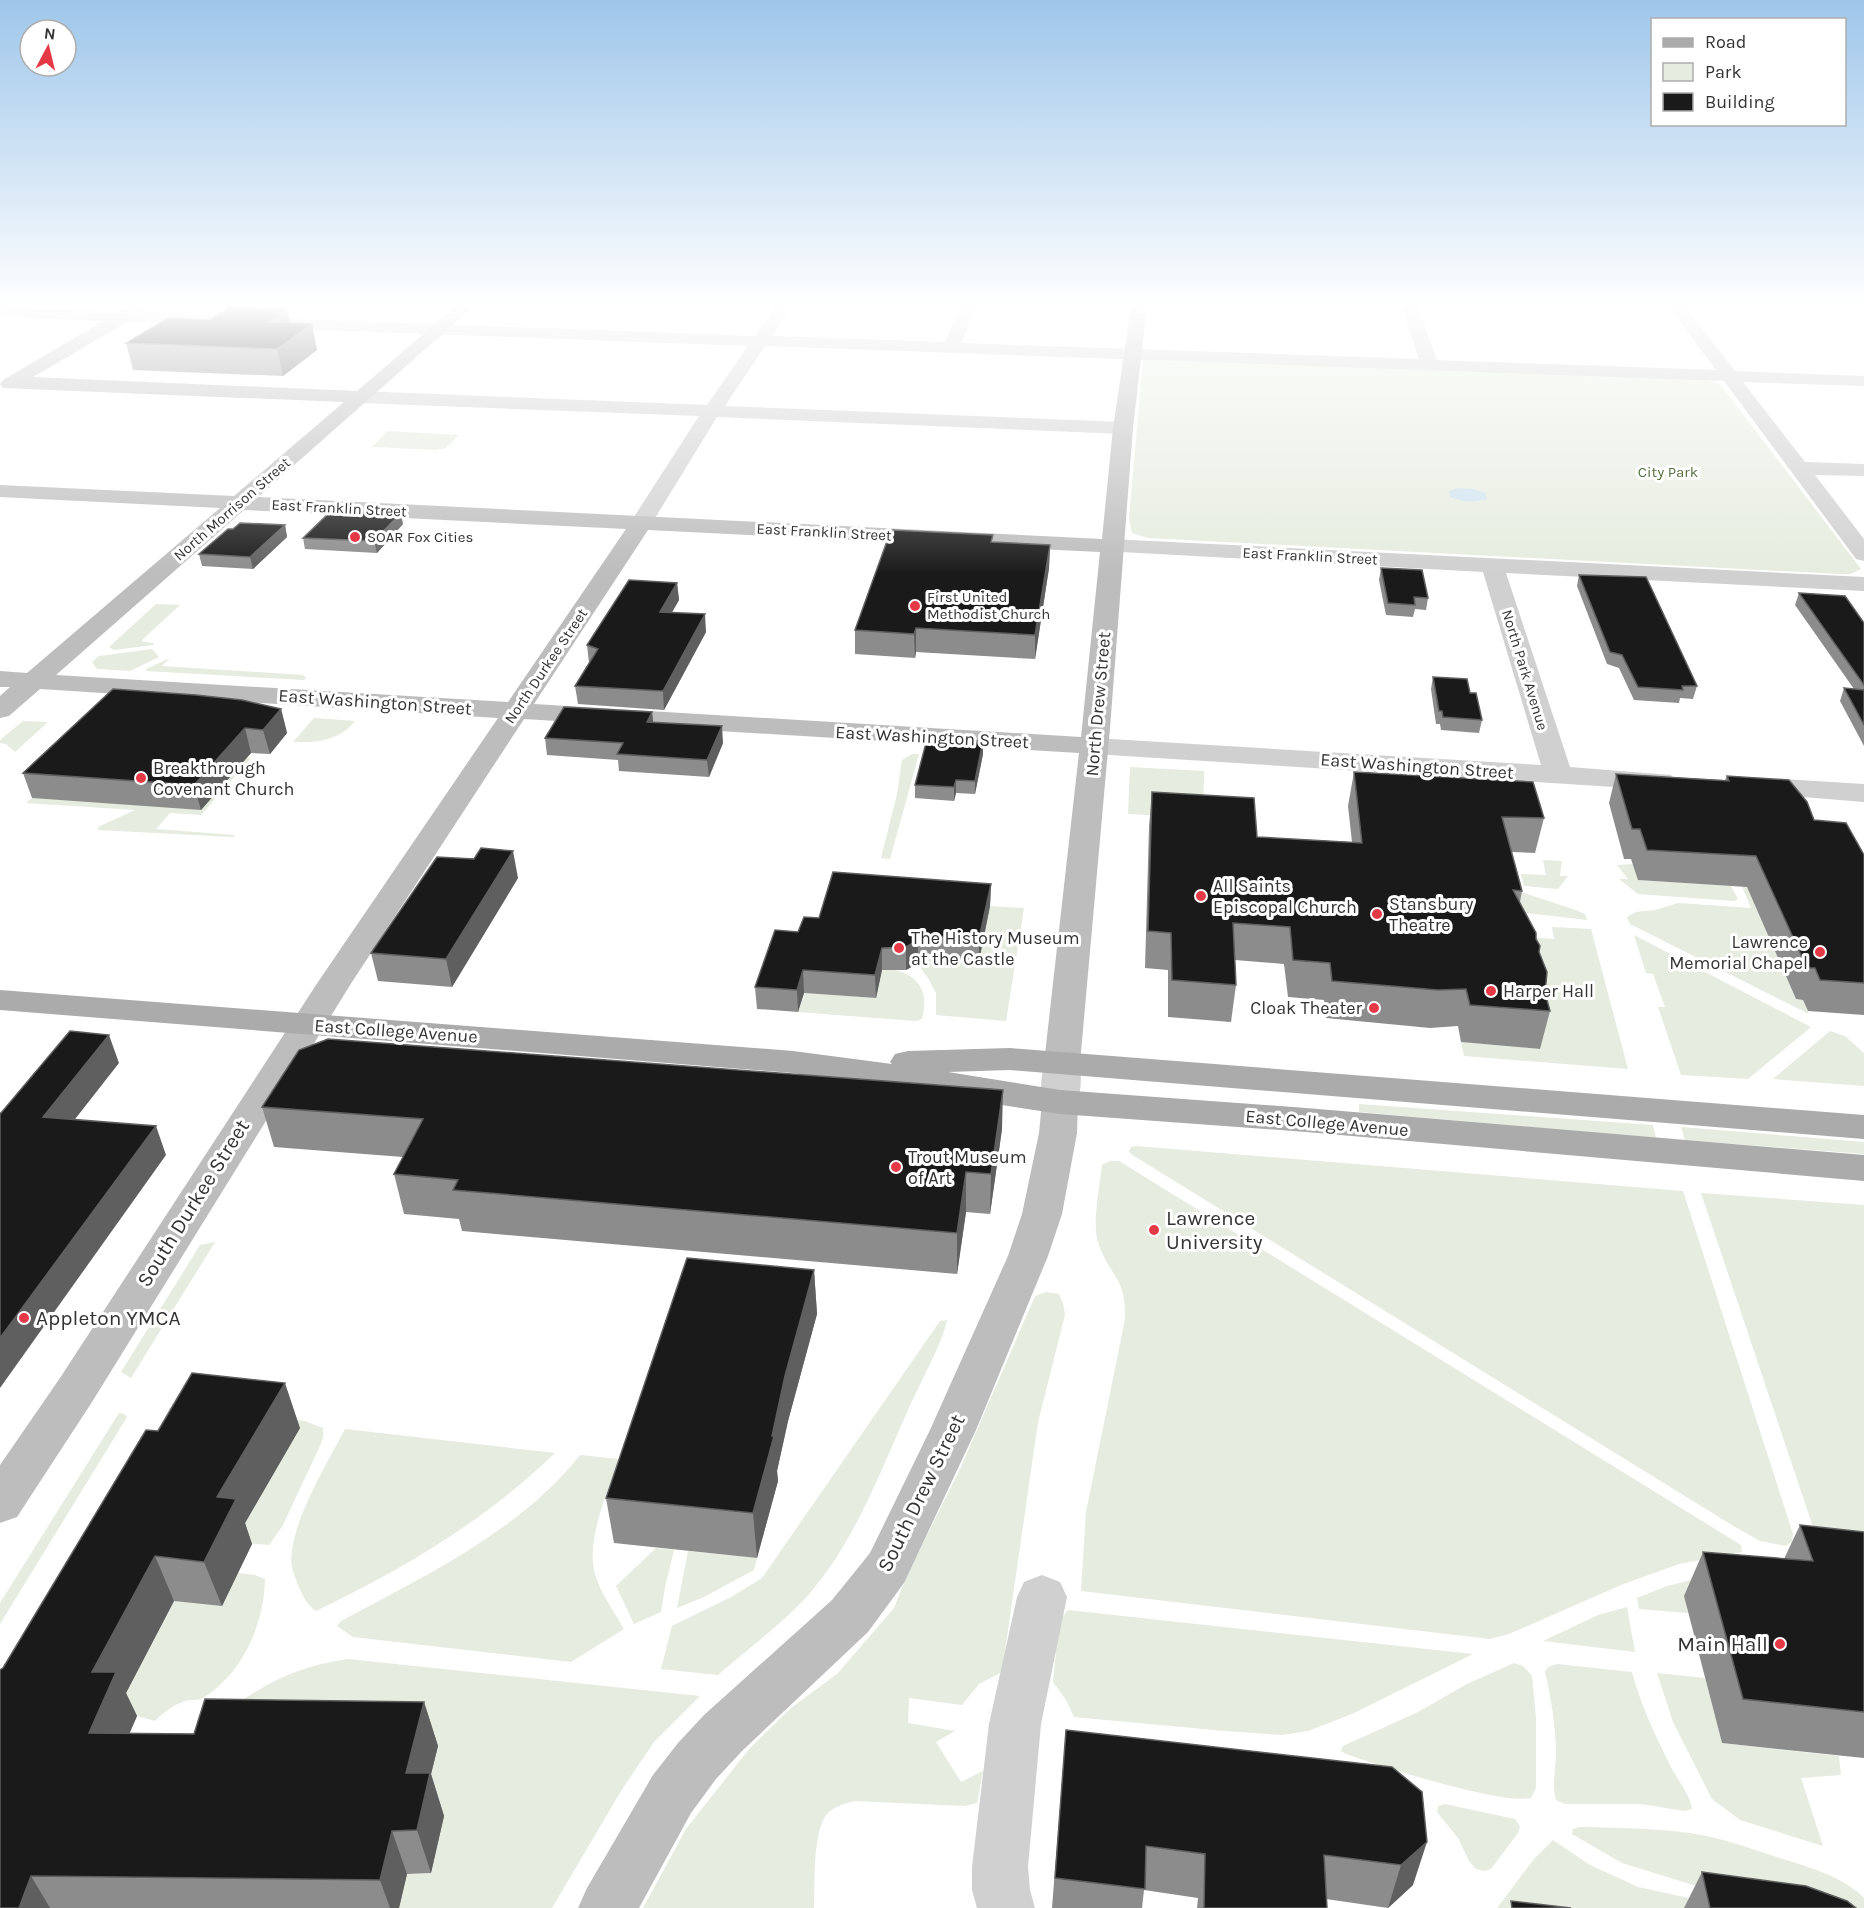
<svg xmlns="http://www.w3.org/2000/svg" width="1864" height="1908" font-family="Karla,sans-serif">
  <rect width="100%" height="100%" fill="#fff"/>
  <g fill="#e6ecdf">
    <path d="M1143,360L1702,379L1720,384L1861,569L1850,574H1840L1148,538L1132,533L1129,519Z"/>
    <path d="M388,431L459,435L446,448L436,450L372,447Z"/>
    <path d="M156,604L180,605L142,640L143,642L154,643L153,645L114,650L109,647Z"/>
    <path d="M152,649L159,657L130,671L97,669L92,662L99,656Z"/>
    <path d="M170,658L162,666L303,675L306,678L304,680L146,671V669Z"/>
    <path d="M314,718L355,721C340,740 317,743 293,742Z"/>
    <path d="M23,721L48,722L15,752L6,744L0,743V740Z"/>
    <path d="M912,754H919L890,859L881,858L897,794L902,760Z"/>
    <path d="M247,758H251L201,815L170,813L156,829L235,835L233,837L98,830V827L135,810L26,803L32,798Z"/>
    <path d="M1130,767L1204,771L1203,818L1128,814Z"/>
    <path d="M1543,860L1562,861L1560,876H1568L1558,889L1524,886L1521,874L1546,875Z"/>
    <path d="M1633,864L1639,880L1731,886L1738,899L1734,901L1638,894L1619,879H1628L1617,865Z"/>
    <path d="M1741,884H1746L1796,999L1803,1000L1809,1014L1630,924L1627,917L1636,912L1655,910L1678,903L1751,908Z"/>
    <path d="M1516,890C1539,899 1562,904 1585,914L1587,920L1510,911Z"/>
    <path d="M990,906L1024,908L1006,1021L936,1015V993L928,978L916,962V957L978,961Z"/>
    <path d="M1552,927L1591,929L1628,1069L1464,1056L1461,1042L1540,1049L1515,936L1554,939Z"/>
    <path d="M1634,935L1811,1027L1748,1079L1681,1075L1658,1007H1665L1653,974L1646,973Z"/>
    <path d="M883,968C913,971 931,986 922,1019L915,1021L798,1012L805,993L875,998Z"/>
    <path d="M1830,1031L1845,1036L1864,1053V1086L1773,1079Z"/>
    <path d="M1359,1104L1653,1125L1656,1138L1359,1112Z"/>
    <path d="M1681,1127L1864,1142V1154L1685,1140Z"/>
    <path d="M1136,1146L1683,1191L1793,1534L1792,1542L1786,1546L1760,1541L1735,1527L1134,1156L1129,1152L1131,1147Z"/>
    <path d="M1110,1161H1119L1741,1545L1742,1552L1679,1564L1621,1585L1509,1634L1490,1639L1081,1591L1086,1512L1125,1319C1126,1277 1111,1278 1099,1245C1091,1225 1100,1186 1102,1165Z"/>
    <path d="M1701,1193L1864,1205V1548L1817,1539Z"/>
    <path d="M215,1242L131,1378L121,1372L200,1245Z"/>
    <path d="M1046,1292L1059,1294L1063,1303L1065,1315L1038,1422L1002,1672L979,1684L962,1705L909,1698L908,1723L955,1731L936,1742L961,1782L983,1771L977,1803L964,1806L855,1801C846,1803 836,1806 829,1812C812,1827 815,1885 814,1908H643L686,1829L749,1749L791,1708L837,1674L894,1608L909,1571L961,1467L1035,1296Z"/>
    <path d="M947,1320C943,1342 919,1385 909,1408C880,1472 856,1539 810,1593C784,1623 748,1648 718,1675L661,1669L672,1626L731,1597L762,1578L940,1321Z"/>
    <path d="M209,1410L305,1421L323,1428V1437L320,1446L282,1527L269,1545L234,1542L299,1428Z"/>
    <path d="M119,1413L124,1414L127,1417L0,1624V1603Z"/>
    <path d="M345,1429L555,1453C485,1521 403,1569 316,1611C306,1604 303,1596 298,1585C296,1579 293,1573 292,1567C286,1530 328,1462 345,1429Z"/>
    <path d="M580,1455L619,1459C609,1487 590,1532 593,1562C594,1585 613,1609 624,1629L571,1662L353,1637L337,1626L341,1621C426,1575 519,1532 580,1455Z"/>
    <path d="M656,1548L674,1550L665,1587L661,1612L634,1624L616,1586Z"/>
    <path d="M688,1551L757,1558L754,1570L704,1597L677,1608Z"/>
    <path d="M238,1573L255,1575L265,1579C264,1624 243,1673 203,1698C198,1701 191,1699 185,1701C173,1705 164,1712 155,1721L137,1716H114L174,1601Z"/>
    <path d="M1721,1573L1685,1596L1688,1613L1639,1609L1637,1598L1667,1586Z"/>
    <path d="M1627,1607L1635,1652L1543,1641L1598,1615Z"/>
    <path d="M1068,1610L1473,1654L1352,1714L1308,1731L1282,1735L1225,1731L1074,1717L1066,1700L1053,1682L1059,1621Z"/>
    <path d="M348,1659L652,1691L700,1696L654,1742L621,1791L552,1908H399L407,1874L431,1873L443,1817L420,1816L437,1746L223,1714C263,1684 297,1666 348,1659Z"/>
    <path d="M1514,1663L1523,1666L1532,1676L1536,1717V1788L1531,1798C1510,1801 1487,1794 1467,1790C1426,1780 1386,1768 1346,1754L1341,1751L1343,1746L1418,1712L1467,1684Z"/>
    <path d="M1557,1664L1632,1672C1641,1706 1656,1737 1671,1767C1678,1781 1690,1794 1692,1809L1684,1811L1641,1804H1565L1556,1800C1551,1783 1557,1766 1556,1748C1555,1723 1551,1697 1545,1672L1548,1667Z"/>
    <path d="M1657,1673L1705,1678L1722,1743L1839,1756L1841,1775L1801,1778L1823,1846L1740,1820L1712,1799L1673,1722Z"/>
    <path d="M1445,1804L1515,1819L1520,1827L1518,1833L1491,1869L1485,1871L1476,1869L1469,1861L1458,1838L1437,1812L1438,1806Z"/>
    <path d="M1580,1827C1622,1828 1665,1828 1707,1836C1734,1842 1761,1852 1786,1860C1812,1868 1845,1878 1864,1898V1908H1825L1693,1885L1622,1863L1572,1834L1573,1829Z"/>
    <path d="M1553,1840L1590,1865L1638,1887L1735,1908H1497L1534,1859Z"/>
  </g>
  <path fill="#cfe2ee" d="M1458,488L1473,489L1485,493L1487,499C1473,503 1463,502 1450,497L1449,491Z"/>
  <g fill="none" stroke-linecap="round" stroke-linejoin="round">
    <g fill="#d0d0d0" fill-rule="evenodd">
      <path d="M775,307H791L772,336L945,342L959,307H975L962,343L1419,359L1402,307H1418L1437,360L1716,370L1669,307H1686L1735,371L1864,376V386L1743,382L1805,462L1864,464V476L1815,475L1864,539V561L1856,559L1724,381L765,346L725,406L1123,422L1130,424L1133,428L1130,432L1123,434L717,417L652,523L649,528L641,530L633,528L630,523L699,416L360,403L353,401L351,397L353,393L360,391L707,405L748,346L268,328L260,323L268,318L755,336Z"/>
      <path d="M123,312L211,315L219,320L211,325L117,321L115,317L117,313Z"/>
      <path d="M1111,539L1864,577V591L1506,573L1570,767L1671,775L1675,781L1671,787L1661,790L1094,754L1084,752L1080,746L1084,740L1094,738L1541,765L1483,572L1103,551L1100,546L1103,541Z"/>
      <path d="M1752,777L1864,784V802L1742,792L1738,786L1742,780Z"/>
      <path d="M1062,1052L1075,1055C1084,1069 1082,1097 1073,1111L1060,1114L1047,1111C1038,1097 1040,1069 1049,1055Z"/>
      <path d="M1042,1575L1060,1582L1067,1597L1041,1724L1028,1867L1030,1890L1035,1908H977L972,1890V1867L989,1724L1017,1597L1024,1582Z"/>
    </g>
    <g fill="#bdbdbd" fill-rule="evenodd">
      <path d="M0,307L118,312L126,307H146L129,321L33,377L357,391L455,307H473L258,497L1102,539L1113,428L1131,307H1147L1133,428L1110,728L1080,1063L1075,1071L1062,1074L1049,1071L1044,1063L1079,753L524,719L352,982L92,1402L17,1517L0,1523V1465L60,1378L318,982L498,718L40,689L9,716L0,718V696L10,687H0V671L27,673L220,508L0,497V485L234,496L344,402L3,388L0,384L3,380L103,321L0,316ZM244,510L626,529L508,702L56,675ZM648,530L1100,552L1081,737L534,704Z"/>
      <path d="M1060,1090L1073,1093L1078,1102L1077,1133L1062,1214L1048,1256L976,1430L904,1583L868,1632L742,1751L716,1779L691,1813L639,1908H578L587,1888L653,1775L678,1743L704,1715L832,1600L870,1553L930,1430L1008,1256L1022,1214L1039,1133L1042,1102L1047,1093Z"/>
    </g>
    <path fill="#ababab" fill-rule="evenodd" d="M0,990L793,1051L892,1064L890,1062L895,1054L908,1051L1010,1048L1864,1115V1139L1010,1070L948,1072L1060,1090L1306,1108L1864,1155V1181L1306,1132L1060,1114L793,1073L0,1010Z"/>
  </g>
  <g fill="#8c8c8c">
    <path d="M289,323L317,350L283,376L133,370L126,343Z"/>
    <path d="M403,524L377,553L305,549L303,538Z"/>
    <path d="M285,525L287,537L253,569L202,566L199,554L233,529Z"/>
    <path d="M993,542L1050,545L1049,568L1035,659L916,652L915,658L855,654V630Z"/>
    <path d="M1381,568L1428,598L1426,610L1415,609L1413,617L1386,615L1379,580Z"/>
    <path d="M1579,575L1697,686L1693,699L1680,698L1679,703L1634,700L1619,668L1607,664L1577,586Z"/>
    <path d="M677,583L679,600L672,612L706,632L664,710L578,704L575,686L589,663L587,645Z"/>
    <path d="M1799,593L1864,623V746L1840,701L1844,688L1854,689L1795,605Z"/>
    <path d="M1433,677L1470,693L1482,720L1479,733L1441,730L1440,724H1436L1431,689Z"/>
    <path d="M281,709L287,733L270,754L251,753L201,810L32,798L23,773Z"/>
    <path d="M652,712L653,722L723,743L709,777L619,771L618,760L547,755L545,738Z"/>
    <path d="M983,741V754L975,794L956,793L954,801L915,798V785Z"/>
    <path d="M1354,772L1544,818L1535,853L1512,852L1522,891L1520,902L1536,939L1539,952L1545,993L1550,1011L1540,1049L1461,1042L1458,1026L1430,1028L1326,1018L1324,1000L1288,997L1284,964L1235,960L1236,985L1231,1022L1168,1017V970L1145,968L1149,827L1152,792L1257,837L1352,842L1348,806Z"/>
    <path d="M1616,774L1725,780L1727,776L1814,820L1864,855V1015L1808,1011L1803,1000L1796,999L1747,887L1638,880L1631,859H1624L1609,803Z"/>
    <path d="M518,878L452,987L378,981L371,953Z"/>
    <path d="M991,884L990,906L979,961L918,957L913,966L906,970H882L876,998L804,993L798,1012L757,1009L755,987L798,932L819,918Z"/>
    <path d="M262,1107L1002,1129L990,1214L966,1212L957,1274L462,1231L459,1219L404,1214L394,1174L403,1157L274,1147Z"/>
    <path d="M814,1270L817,1314L788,1421L777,1471L778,1481L757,1558L614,1543L606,1498Z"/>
    <path d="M300,1428L245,1523L252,1544L222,1606L174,1601L126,1693L137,1716L129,1733L194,1734L424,1702L438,1746L431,1774L444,1816L431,1873L407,1874L399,1908H0L3,1668L158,1431Z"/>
    <path d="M1800,1525L1864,1532V1758L1722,1743L1684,1596L1703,1552L1784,1559Z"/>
    <path d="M1066,1730L1392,1767L1413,1885L1388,1908L1326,1899L1327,1908H1197L1198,1898L1144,1890L1142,1908H1052Z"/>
    <path d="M1702,1872L1856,1908H1684Z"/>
  </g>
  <g fill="#5f5f5f">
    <path d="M287,309L292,335L268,322Z"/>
    <path d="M312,324L317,350L283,376L277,349Z"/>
    <path d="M401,513L403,524L377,553L374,541Z"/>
    <path d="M285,525L287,537L253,569L250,557Z"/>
    <path d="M1050,545L1049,568L1035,659V635Z"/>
    <path d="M677,583L679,600L662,630L660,612Z"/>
    <path d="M705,614L706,632L664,710L663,691Z"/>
    <path d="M916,628V652L915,658L914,634Z"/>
    <path d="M281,709L287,733L270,754L263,730Z"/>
    <path d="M652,712L654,729L647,722Z"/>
    <path d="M722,726L723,743L709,777L707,760Z"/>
    <path d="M245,728L251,753L201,810L194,785Z"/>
    <path d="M983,741V754L975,794V781Z"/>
    <path d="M956,780V793L954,801V787Z"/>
    <path d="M513,851L518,878L452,987L446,959Z"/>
    <path d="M991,884L990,906L979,961V939Z"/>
    <path d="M918,935V957L913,966L906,970V947Z"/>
    <path d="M882,948V970L876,998L875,975Z"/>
    <path d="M803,970L804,993L798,1012L797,990Z"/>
    <path d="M109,1035L119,1063L54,1146L43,1117Z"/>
    <path d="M1003,1090L1002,1129L990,1214L991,1174Z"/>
    <path d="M156,1126L166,1155L0,1388V1338Z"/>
    <path d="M966,1172V1212L957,1274V1233Z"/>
    <path d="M814,1270L817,1314L788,1421L777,1471L778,1481L757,1558L753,1513L785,1376Z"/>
    <path d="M285,1383L300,1428L245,1523L252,1544L222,1606L204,1562L217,1497Z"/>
    <path d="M155,1556L174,1601L126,1693L137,1716L111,1777L89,1733L92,1672Z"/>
    <path d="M424,1702L438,1746L431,1774L444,1816L431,1873L417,1830L406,1773Z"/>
    <path d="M392,1831L407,1874L399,1908H390L380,1880Z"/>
    <path d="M1427,1842L1413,1885L1388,1908L1401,1865Z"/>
    <path d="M31,1876L50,1908H19Z"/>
  </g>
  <g fill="#1a1a1a" stroke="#5f5f5f" stroke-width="1.5">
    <path d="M230,307L287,309L268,322L312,324L277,349L126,343L168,318L210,320Z"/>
    <path d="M332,510L401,513L374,541L303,538Z"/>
    <path d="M240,523L285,525L250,557L199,554L228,529H233Z"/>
    <path d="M891,530L993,535L991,542L1050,545L1035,635L916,628L914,634L855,630Z"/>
    <path d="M1381,568L1422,570L1428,598L1414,597L1415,605L1388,603Z"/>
    <path d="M1579,575L1646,577L1697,686H1682L1683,690L1638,687L1622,655L1610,652Z"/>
    <path d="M629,580L677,583L660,612L705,614L663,691L575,686L598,649L587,645Z"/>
    <path d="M1799,593L1845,596L1864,623V685Z"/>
    <path d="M1433,677L1467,679L1470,693H1476L1482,720L1443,717L1442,711H1439Z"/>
    <path d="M1844,688L1864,690V725Z"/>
    <path d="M113,689L196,695L242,700L281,709L263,730L245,728L194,785L23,773Z"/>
    <path d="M564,707L652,712L647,722L722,726L707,760L617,754L623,743L545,738Z"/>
    <path d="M938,738L983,741L975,781L956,780L954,787L915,785L926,743Z"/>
    <path d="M1354,772L1533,782L1544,818L1502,817L1522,891L1513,890L1536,933V939L1540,946L1539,952L1547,972L1545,993L1550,1011L1470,1005L1466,989L1438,990L1332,981L1330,963L1293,960L1290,927L1233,923L1236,985L1172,980L1171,933L1148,931L1152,792L1254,798L1257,837L1362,843Z"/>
    <path d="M1616,774L1729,781L1727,776L1789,780L1807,802L1814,820L1846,823L1864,855V983L1820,980L1815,968H1807L1756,856L1647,850L1640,829H1632Z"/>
    <path d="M481,848L513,851L446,959L371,953L437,857L474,859Z"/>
    <path d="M833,872L991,884L979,939L918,935L913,943L906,947L882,948L875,975L803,970L797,990L755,987L775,930L798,932L804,917L819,918Z"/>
    <path d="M70,1031L109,1035L43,1117L156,1126L0,1338V1113H1Z"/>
    <path d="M328,1039L1003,1090L991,1174L966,1172L957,1233L453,1190L458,1180L394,1174L423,1119L262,1107L299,1050Z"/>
    <path d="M687,1258L814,1270L785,1376L772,1436H774L753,1513L606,1498Z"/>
    <path d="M192,1373L285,1383L217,1497L236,1499L204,1562L155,1556L92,1672H116L89,1733L194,1734L205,1699L424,1702L406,1773H430L417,1830L392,1831L380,1880L31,1876L19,1908H0V1670L3,1668L146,1430L158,1431Z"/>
    <path d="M1800,1525L1864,1532V1712L1743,1699L1703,1552L1813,1561Z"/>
    <path d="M1066,1730L1392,1767L1422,1792L1427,1842L1401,1865L1324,1855L1327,1908H1204L1205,1854L1146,1846L1145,1889L1055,1878Z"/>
    <path d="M1702,1872L1806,1886L1847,1901L1856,1908H1710Z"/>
    <path d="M1511,1901L1571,1908H1512Z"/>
  </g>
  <linearGradient id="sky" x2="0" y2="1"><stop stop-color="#9ec6ea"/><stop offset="0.53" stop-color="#fff"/><stop offset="1" stop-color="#fff" stop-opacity="0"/></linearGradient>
  <rect width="1864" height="574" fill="url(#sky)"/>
  <g fill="#e63946" stroke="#fff" stroke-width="2">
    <circle cx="355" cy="537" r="6"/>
    <circle cx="915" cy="606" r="6"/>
    <circle cx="141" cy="778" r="6"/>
    <circle cx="1201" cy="896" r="6"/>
    <circle cx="1377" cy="914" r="6"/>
    <circle cx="899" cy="948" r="6"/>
    <circle cx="1820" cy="952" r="6"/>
    <circle cx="1491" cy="991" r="6"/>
    <circle cx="1374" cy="1008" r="6"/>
    <circle cx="896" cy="1167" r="6"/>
    <circle cx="1154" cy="1230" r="6"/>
    <circle cx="24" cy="1318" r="6"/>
    <circle cx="1780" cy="1644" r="6"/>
  </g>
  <g text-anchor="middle" stroke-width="6" stroke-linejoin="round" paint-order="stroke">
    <g font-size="15" fill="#56703f" stroke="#fff">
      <text x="1668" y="477">City Park</text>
    </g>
    <g font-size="15" fill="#333" stroke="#fff">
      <text transform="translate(339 508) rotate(3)" y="5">East Franklin Street</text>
      <text transform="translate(232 509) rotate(-41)" y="5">North Morrison Street</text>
      <text transform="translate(824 532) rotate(3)" y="5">East Franklin Street</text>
      <text transform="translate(1310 556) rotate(3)" y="5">East Franklin Street</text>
      <text transform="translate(546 666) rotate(-56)" y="5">North Durkee Street</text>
      <text transform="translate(1525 670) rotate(73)" y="5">North Park Avenue</text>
    </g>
    <g font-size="15" fill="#333" stroke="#fff" text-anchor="start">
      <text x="367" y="542">SOAR Fox Cities</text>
      <text x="927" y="602">First United<tspan x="927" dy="17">Methodist Church</tspan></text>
    </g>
    <g font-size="18" fill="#333" stroke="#fff">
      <text transform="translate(375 702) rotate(4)" y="6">East Washington Street</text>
      <text transform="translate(1098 704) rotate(-85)" y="6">North Drew Street</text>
      <text transform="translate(932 737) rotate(3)" y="6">East Washington Street</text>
      <text transform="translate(1417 766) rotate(4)" y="6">East Washington Street</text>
      <text transform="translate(396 1031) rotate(4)" y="6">East College Avenue</text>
      <text transform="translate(1327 1123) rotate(5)" y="6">East College Avenue</text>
    </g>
    <g font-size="18" fill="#333" stroke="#fff" text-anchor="start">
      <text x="153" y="774">Breakthrough<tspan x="153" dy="21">Covenant Church</tspan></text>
      <text x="1213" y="892">All Saints<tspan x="1213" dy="21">Episcopal Church</tspan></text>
      <text x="1389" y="910">Stansbury<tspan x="1389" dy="21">Theatre</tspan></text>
      <text x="911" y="944">The History Museum<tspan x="911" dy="21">at the Castle</tspan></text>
      <text x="1808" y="948" text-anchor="end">Lawrence<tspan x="1808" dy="21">Memorial Chapel</tspan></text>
      <text x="1503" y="997">Harper Hall</text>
      <text x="1362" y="1014" text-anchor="end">Cloak Theater</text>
      <text x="908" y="1163">Trout Museum<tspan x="908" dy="21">of Art</tspan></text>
    </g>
    <g font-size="21" fill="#333" stroke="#fff">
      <text transform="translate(193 1203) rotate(-58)" y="7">South Durkee Street</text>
      <text transform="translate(921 1493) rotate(-64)" y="7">South Drew Street</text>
    </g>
    <g font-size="21" fill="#333" stroke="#fff" text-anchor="start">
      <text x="1166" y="1225">Lawrence<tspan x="1166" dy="24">University</tspan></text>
      <text x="36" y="1325">Appleton YMCA</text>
      <text x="1768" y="1651" text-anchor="end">Main Hall</text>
    </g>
  </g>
  <rect x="1651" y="18" width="195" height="108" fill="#ffffff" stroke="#adadad" stroke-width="1.5"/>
  <rect x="1663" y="38" width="30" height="9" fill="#ababab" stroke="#adadad" stroke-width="1.5"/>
  <text x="1705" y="48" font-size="18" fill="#333333">Road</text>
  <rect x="1663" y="63" width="30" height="18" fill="#e6ecdf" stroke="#adadad" stroke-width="1.5"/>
  <text x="1705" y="78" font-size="18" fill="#333333">Park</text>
  <rect x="1663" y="93" width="30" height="18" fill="#1a1a1a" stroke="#adadad" stroke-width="1.5"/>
  <text x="1705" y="108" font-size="18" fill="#333333">Building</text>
  <g transform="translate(48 48) rotate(7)"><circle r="28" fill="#ffffff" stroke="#adadad" stroke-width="1.5"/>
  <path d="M0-4.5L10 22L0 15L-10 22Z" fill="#e63946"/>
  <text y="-9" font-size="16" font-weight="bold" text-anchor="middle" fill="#333333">N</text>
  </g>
</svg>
